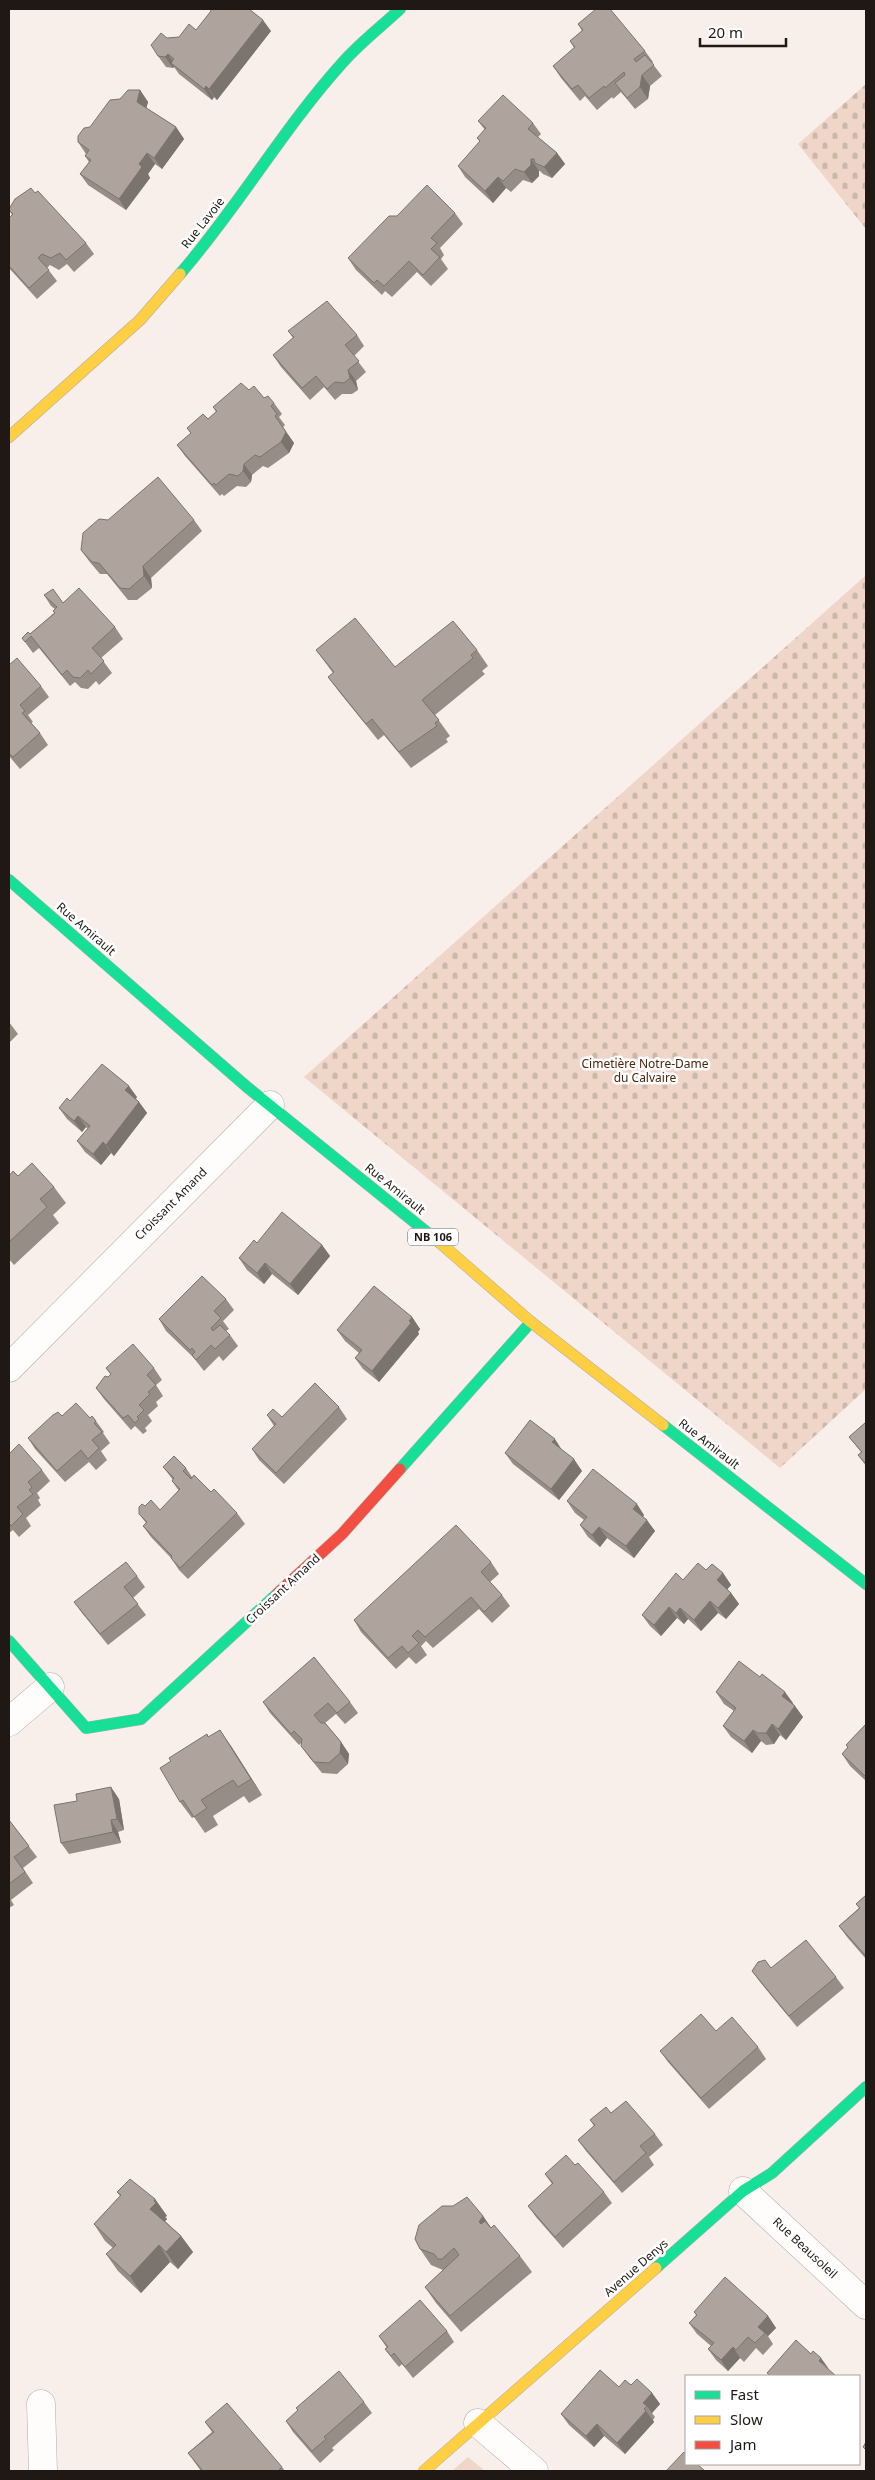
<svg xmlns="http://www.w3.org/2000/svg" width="875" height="2480" font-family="'Noto Sans',sans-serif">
  <defs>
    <pattern id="cemetery-stones" width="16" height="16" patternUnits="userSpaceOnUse" patternTransform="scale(1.25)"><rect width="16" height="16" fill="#efd6c9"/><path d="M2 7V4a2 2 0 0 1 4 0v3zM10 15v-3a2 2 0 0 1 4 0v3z" fill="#ccb7ac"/></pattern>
  </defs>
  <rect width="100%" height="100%" fill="#f8efea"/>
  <g fill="url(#cemetery-stones)">
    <path d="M866,84V229L798,144Z"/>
    <path d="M866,575V1389L780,1468L304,1077Z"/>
  </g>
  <path fill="#efd6c9" d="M468,2457L485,2471H452Z"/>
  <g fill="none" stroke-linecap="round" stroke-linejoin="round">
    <defs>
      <g id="street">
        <path d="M9,1368L270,1105"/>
        <path d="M9,1722L50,1687"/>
        <path d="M743,2191L866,2305"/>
        <path d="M41,2404L43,2471"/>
        <path d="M478,2423L534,2471"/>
      </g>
      <g id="fast">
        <path d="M180,274C239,206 284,127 344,61C361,42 382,26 400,9"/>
        <path d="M9,880L247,1087L439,1242"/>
        <path d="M663,1425L866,1584"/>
        <path d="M400,1469L531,1322"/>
        <path d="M9,1641L86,1728L141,1719L278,1593"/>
        <path d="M656,2268L743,2191L772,2173L866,2087"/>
      </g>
      <g id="slow">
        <path d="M9,437L140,320L180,274"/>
        <path d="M439,1242L531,1322L663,1425"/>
        <path d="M424,2471L656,2268"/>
      </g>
      <path id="jam" d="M278,1593L342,1534L400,1469"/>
    </defs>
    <use href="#street" stroke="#b4aca9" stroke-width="29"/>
    <use href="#fast" stroke="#b4aca9" stroke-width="12"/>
    <use href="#slow" stroke="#b4aca9" stroke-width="12"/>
    <use href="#jam" stroke="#b4aca9" stroke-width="12"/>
    <use href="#street" stroke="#fefdfc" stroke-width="28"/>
    <use href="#fast" stroke="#16e098" stroke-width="11"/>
    <use href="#slow" stroke="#ffcf43" stroke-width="11"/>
    <use href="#jam" stroke="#f24e42" stroke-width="11"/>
  </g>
  <g fill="#968d87">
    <path d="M578,24L645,51L653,62L652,63L662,76L650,86L648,99L635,109L621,92L613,99L612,97L597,110L585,96L580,101L561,78L553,66L574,48L570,41L582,31Z"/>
    <path d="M196,30L271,31L217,100L214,97L212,100L179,74L174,67L173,68L166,67L158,56L167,38L179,37Z"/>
    <path d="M140,90L148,102L146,108L176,127L184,139L162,169L155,164L148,174L150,178L126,210L88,185L80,174L89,162L85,156L86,154L78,142L90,127L120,99Z"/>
    <path d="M478,121L533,123L541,134L538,137L557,153L565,164L552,178L543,174L540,171H539V176L532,183L523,180L511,192L506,188L493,203L465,177L458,166L480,142L477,138L485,130Z"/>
    <path d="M9,210L86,243L94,254L74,272L67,264L59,270L50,265L47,268L57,281L37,299L9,268V218L12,215Z"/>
    <path d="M455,213L463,224L440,248L444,255L441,259L448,269L431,286L417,272L392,297L385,291L382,295L356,270L348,258L397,216Z"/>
    <path d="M288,331L357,335L364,346L354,356L366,372L356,381L358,390L352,394H342L335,400L324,387L310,400L281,367L273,355L293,338Z"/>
    <path d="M249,390L274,403L282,414L279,417L285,425L283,427L294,443L289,453L268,468L263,466L252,475L251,482L246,487L237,486L224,496L222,494L220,496L185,456L177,445L191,433L187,428L208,419L216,412L213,407Z"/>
    <path d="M108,520H194L202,531L151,578L152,588L137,600H128L107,574H100L89,561L81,550Z"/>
    <path d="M44,595L63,603L115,627L123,639L101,658L112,673L99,685L96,681L88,689L81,688L75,682L70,686L39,648L33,653L22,638L30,634L54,613L55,609L51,606Z"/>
    <path d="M316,650L395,667L477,650L488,666L482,671L485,674L435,715L450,736L446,739L448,742L411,768L384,735L378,740L340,693L328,677L333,673Z"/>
    <path d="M9,665L41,686L49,697L28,715L33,722L31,723L40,733L48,745L20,769L9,756Z"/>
    <path d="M9,1022L18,1034L9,1043Z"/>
    <path d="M137,1097L136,1099L139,1102L147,1113L114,1156L111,1153L101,1165L85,1152L77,1141L88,1129L86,1127L82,1132L67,1119L59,1108L70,1101Z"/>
    <path d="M9,1176H18L54,1187L66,1203L53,1215L59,1223L14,1265L9,1259Z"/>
    <path d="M257,1243L322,1245L330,1256L298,1295L272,1274L264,1284L247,1270L239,1258Z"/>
    <path d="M226,1299L234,1310L223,1321L229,1329L226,1331L230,1335L238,1346L223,1361L219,1356L204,1371L193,1357L166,1331L159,1319Z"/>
    <path d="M412,1317L420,1329L418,1332L419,1334L379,1382L363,1369L355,1358L359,1353L345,1341L337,1330Z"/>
    <path d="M106,1368H154L162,1380L156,1385L163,1396L156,1402L158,1406L148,1415L152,1421L145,1428L147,1431L143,1434L135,1426L131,1430L104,1399L96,1388L111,1375Z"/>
    <path d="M339,1407L347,1419L284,1484L259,1460L252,1449L274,1426L267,1415L282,1417Z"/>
    <path d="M62,1416L90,1418L96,1421L104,1432L103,1433L110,1443L101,1451L107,1460L96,1470L89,1462L65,1482L35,1449L28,1438Z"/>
    <path d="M866,1422V1466L858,1455L861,1452L849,1437Z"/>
    <path d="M562,1450L582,1471L559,1500L513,1464L505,1453Z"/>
    <path d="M9,1454L42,1470L50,1481L37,1493L40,1498L38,1500L41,1505L26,1518L31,1526L19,1537L13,1530L9,1533Z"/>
    <path d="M163,1467L186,1468L192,1477L237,1513L245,1524L188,1579L179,1570L171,1558L151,1537L143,1526L146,1523L139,1514L145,1506L160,1510L179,1491L172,1481L173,1480Z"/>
    <path d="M567,1501L644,1515L643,1517L655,1531L634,1558L607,1538L600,1547L588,1537L580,1525L584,1520L575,1513Z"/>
    <path d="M491,1562L499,1574L490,1582L502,1595L510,1606L492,1623L479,1609L433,1648L426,1641L421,1646L427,1655L416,1664L409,1657L396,1669L361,1632L354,1620Z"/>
    <path d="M706,1570L723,1573L731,1585L727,1589L731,1593L739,1604L726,1619L718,1613L701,1631L688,1619L684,1624L677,1618L661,1636L650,1626L642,1615L683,1580Z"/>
    <path d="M137,1576L145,1587L133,1598L146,1615L108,1645L82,1613L74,1602Z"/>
    <path d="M716,1692L793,1703V1704L803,1717L786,1740L780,1735L774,1744L766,1745L761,1741L752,1753L731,1737L723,1726L734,1711L724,1704Z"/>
    <path d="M263,1702H350L358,1713L345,1724L336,1714L325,1723L341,1742L349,1754L348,1764L337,1774L322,1773L309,1757L301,1746V1743L299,1745L270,1713Z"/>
    <path d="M866,1724V1781L850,1766L842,1754L848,1748L846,1745Z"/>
    <path d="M209,1737L231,1746L262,1795L249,1803L244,1796L213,1816L218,1825L205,1833L194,1817L192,1818L180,1802Z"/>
    <path d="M119,1799L124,1830L118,1832L121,1843L69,1854L61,1843Z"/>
    <path d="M9,1820L37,1857L23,1868L33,1883L11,1900L14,1905L9,1908Z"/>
    <path d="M866,1895V1959L847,1937L839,1926L859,1908L856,1904Z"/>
    <path d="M771,1968L836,1977L844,1988L797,2027L760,1982L752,1971Z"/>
    <path d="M716,2031L758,2047L766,2059L709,2109L668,2062L660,2051Z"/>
    <path d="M611,2113L655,2134L663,2145L649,2157L654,2165L622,2193L586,2151L578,2140L594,2126L590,2120Z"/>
    <path d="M545,2174L604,2192L612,2203L563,2248L536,2217L528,2206L552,2184Z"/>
    <path d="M117,2192L155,2199L167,2216L165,2217L167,2219L165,2221L181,2236L193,2252L178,2269L170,2262L141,2293L118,2271L106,2254L113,2248L105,2241L94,2224L120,2196Z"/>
    <path d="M483,2216L491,2228L520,2256L532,2272L461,2332L436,2303L425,2287L443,2270L431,2265L420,2249Z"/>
    <path d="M694,2312L768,2316L776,2328L768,2336L773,2344L763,2355L756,2348L744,2362L740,2358L728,2371L716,2360L708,2349L711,2346L697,2334L689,2323L696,2315Z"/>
    <path d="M447,2331L454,2342L413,2378L402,2364L399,2367L393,2360L385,2349L387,2348L379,2336Z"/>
    <path d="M631,2385L652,2393L660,2404L652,2413L655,2417L653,2420L654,2422L625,2454L604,2436L594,2447L569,2425L561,2414L619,2387Z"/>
    <path d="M364,2402L372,2413L332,2448L334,2450L320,2463L293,2432L286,2421Z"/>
    <path d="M205,2422L282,2467L285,2471H201L188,2453L212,2432Z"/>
  </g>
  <g fill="#7a736e">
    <path d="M263,20L271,31L217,100L209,89Z"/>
    <path d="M168,54L175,65L171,63L174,67L173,68L165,57Z"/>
    <path d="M642,75L650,86L648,99L640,87Z"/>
    <path d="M206,86L214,97L212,100L204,89Z"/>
    <path d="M140,90L148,102L145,113L137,102Z"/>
    <path d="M176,127L184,139L162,169L154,158Z"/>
    <path d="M147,153L155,164L148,174L150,178L126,210L119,199L139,164Z"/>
    <path d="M557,153L565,164L552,178L544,167Z"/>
    <path d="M531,159L539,171V176L532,183L524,172Z"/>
    <path d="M498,177L506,188L493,203L485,191Z"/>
    <path d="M348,370L356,381L358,390L350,378Z"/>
    <path d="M286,432L294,443L289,453L281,442Z"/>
    <path d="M244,464L252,475L251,482L243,471Z"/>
    <path d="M143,566L151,578L152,588L144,576Z"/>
    <path d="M129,1086L137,1097L133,1102L125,1090Z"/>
    <path d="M139,1102L147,1113L114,1156L106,1145Z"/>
    <path d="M78,1116L86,1127L82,1132L74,1121Z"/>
    <path d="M103,1142L111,1153L101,1165L93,1154Z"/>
    <path d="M322,1245L330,1256L298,1295L290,1284Z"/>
    <path d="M265,1263L272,1274L264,1284L257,1273Z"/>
    <path d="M412,1317L420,1329L418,1332L419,1334L379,1382L372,1371Z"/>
    <path d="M555,1439L562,1450L552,1442Z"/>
    <path d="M574,1459L582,1471L559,1500L551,1489Z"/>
    <path d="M637,1504L644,1515L641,1520L633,1509Z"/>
    <path d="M647,1520L655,1531L634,1558L626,1546Z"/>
    <path d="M599,1527L607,1538L600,1547L592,1535Z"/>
    <path d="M723,1573L731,1585L725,1592L717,1580Z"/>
    <path d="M731,1593L739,1604L726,1619L718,1608Z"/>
    <path d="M710,1601L718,1613L701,1631L694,1620Z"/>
    <path d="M669,1607L677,1618L661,1636L654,1625Z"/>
    <path d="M680,1608L688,1619L684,1624L676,1613Z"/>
    <path d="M785,1692L793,1703L790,1707L782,1696Z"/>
    <path d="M795,1706L803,1717L786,1740L778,1729Z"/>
    <path d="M772,1724L780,1735L774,1744L766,1733Z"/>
    <path d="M220,1730L231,1746L262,1795L251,1779Z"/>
    <path d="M753,1730L761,1741L752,1753L744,1741Z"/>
    <path d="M341,1742L349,1754L348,1764L340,1753Z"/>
    <path d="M111,1787L119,1799L124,1830L117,1819Z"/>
    <path d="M111,1820L118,1832L121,1843L113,1832Z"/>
    <path d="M155,2199L167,2216L165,2217L167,2219L162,2225L150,2209Z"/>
    <path d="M483,2216L494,2232L490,2238L479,2222Z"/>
    <path d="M181,2236L193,2252L178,2269L166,2252Z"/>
    <path d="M159,2245L170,2262L141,2293L130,2276Z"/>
    <path d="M768,2316L776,2328L768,2336L765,2333L758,2327Z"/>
    <path d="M733,2347L740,2358L728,2371L721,2360Z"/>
    <path d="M821,2358L829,2369L819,2361Z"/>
    <path d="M652,2393L660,2404L652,2413L647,2406L643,2403Z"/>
    <path d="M646,2411L654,2422L625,2454L617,2443Z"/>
    <path d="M597,2424L604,2436L594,2447L586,2436Z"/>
  </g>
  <g fill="#afa49d" stroke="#7a736e">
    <path d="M210,9H249L263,20L209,89L206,86L204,89L171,63L174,59L168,54L165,57L158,56L151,45L161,33L167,38L179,37L189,24L196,30L211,11Z"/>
    <path d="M596,9H610L645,51L634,59L636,62L645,55L654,65L642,75L640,87L627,98L615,83L625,75L624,72L605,88L604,86L589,98L578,85L572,89L553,66L575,47L570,41L583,30L578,24Z"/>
    <path d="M128,90H140L137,102L176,127L154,158L147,153L139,164L142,167L119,199L80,174L91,160L85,156L89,150L78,142V136L84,128L90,127L110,100L120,99Z"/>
    <path d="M503,95L533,123L528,129L557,153L544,167L535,163L534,159H531V165L524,172L515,169L503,181L498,177L485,191L458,166L480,141L477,138L486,128L478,121Z"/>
    <path d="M427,185L455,213L431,238L437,243L431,249L440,257L423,275L409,261L384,286L377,280L374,283L348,258L389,216H397Z"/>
    <path d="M31,188L35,193L38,191L86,243L66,260L60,253L51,258L42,254L38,258L49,270L29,288L9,266V218L13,214L9,210V209L15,199Z"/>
    <path d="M327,301L357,335L345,345L359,361L348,370L350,378L344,383L335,382L327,389L316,376L302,388L273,355L294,337L288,331Z"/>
    <path d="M241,383L249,390L254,386L264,398L268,396L274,403L271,406L277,414L275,416L286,432L281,442L260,457L255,455L244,464L243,471L238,476L229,474L216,485L214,483L212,485L177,445L191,433L187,428L203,414L208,419L217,411L213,407Z"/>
    <path d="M158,477L194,520L143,566L144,576L129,589L120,588L99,563L92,562L81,550L83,533L99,519L108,520Z"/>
    <path d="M79,588L115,627L92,648L104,661L91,674L88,670L80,678L73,677L67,670L62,675L31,636L25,642L22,638L28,632L30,634L55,613L53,611L57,607L44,595L53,589L63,603Z"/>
    <path d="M355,618L395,667L453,621L477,650L471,655L473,658L422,700L439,720L435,723L437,726L399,752L372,719L366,724L328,677L334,672L316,650Z"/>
    <path d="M17,658L41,686L20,705L25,711L22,713L40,733L13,757L9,753V665Z"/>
    <path d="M102,1064L129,1086L125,1090L139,1102L106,1145L103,1142L93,1154L77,1141L90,1126L78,1116L74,1121L59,1108L67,1098L70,1101Z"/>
    <path d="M32,1163L54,1187L40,1199L47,1207L9,1242V1176L13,1171L18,1176Z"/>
    <path d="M282,1212L322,1245L290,1284L265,1263L257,1273L239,1258L254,1240L257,1243Z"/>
    <path d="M202,1276L226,1299L214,1311L221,1318L211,1328L213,1331L220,1325L230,1335L215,1349L211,1345L196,1360L192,1355L195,1352L192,1348L190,1350L159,1319Z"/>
    <path d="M374,1286L412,1317L409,1321L411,1323L372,1371L355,1358L362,1350L337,1330Z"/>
    <path d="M133,1344L154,1368L147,1375L156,1385L148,1392L150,1394L139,1405L144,1410L137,1417L139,1419L135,1423L128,1415L123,1418L96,1388L105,1376L108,1377L111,1374L106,1368Z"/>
    <path d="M315,1383L339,1407L276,1473L252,1449L276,1424L267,1415L273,1409L282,1417Z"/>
    <path d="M76,1403L90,1418L92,1416L96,1421L94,1423L102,1432L92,1440L99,1448L88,1459L81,1450L57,1471L28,1438L53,1415L58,1412L62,1416Z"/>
    <path d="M530,1420L555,1439L552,1442L574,1459L551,1489L505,1453Z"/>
    <path d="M866,1422V1464L858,1455L862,1452L849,1437Z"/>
    <path d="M19,1444L42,1470L28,1482L32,1487L29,1490L33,1494L17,1507L23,1514L11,1526L9,1523V1454Z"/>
    <path d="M174,1456L186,1468L183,1471L191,1479L194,1475L211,1492L214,1489L237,1513L180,1568L171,1558L172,1556L143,1526L147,1522L139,1514V1507L142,1504L145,1506L151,1500L160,1510L180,1489L172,1481L174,1478L163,1467Z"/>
    <path d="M593,1469L637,1504L633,1509L647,1520L626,1546L599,1527L592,1535L580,1525L587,1517L567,1501Z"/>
    <path d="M456,1525L491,1562L481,1572L502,1595L484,1612L471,1597L425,1637L418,1630L412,1636L419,1643L408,1653L402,1646L388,1658L354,1620Z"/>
    <path d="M126,1562L137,1576L124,1587L138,1604L100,1634L74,1602Z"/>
    <path d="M698,1563L706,1570L712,1564L723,1573L717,1580L731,1593L718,1608L710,1601L694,1620L680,1608L676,1613L669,1607L654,1625L642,1615L676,1573L683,1580Z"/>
    <path d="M314,1657L350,1702L337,1713L328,1703L314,1715L321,1723H325L341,1742L340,1753L329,1763L314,1762L301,1746L302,1739L294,1731L291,1734L263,1702Z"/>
    <path d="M739,1661L760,1677L762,1674L785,1692L782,1696L795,1706L778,1729L772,1724L766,1733H758L753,1730L744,1741L723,1726L736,1708L716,1692Z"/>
    <path d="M866,1724V1777L842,1754L848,1747L846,1745Z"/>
    <path d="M220,1730L251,1779L238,1787L233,1780L201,1800L207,1808L194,1817L183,1800L180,1802L160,1768L171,1761L169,1758L207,1734L208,1737Z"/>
    <path d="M111,1787L117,1819L111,1820L113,1832L61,1843L54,1805L77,1801L76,1794Z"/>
    <path d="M9,1820L29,1846L14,1857L25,1872L9,1884Z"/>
    <path d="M866,1895V1954L865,1955L839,1926L860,1908L856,1904Z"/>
    <path d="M806,1940L836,1977L789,2016L752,1971L758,1962L765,1960L771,1968Z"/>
    <path d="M701,2014L716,2031L732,2017L758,2047L701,2098L660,2051Z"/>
    <path d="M626,2101L655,2134L640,2146L646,2153L614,2182L578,2140L595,2125L590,2120L606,2107L611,2113Z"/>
    <path d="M566,2155L575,2165L578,2163L604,2192L555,2237L528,2206L553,2183L545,2174Z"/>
    <path d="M130,2179L155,2199L154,2201L156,2203L150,2209L181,2236L166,2252L159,2245L130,2276L106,2254L116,2245L94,2224L121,2195L117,2192Z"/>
    <path d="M467,2197L483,2216L479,2222L481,2224L485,2221L491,2228L494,2225L520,2256L450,2316L425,2287L459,2255L454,2248L442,2259H438L434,2254L420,2249L415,2239L419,2225L442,2206H453Z"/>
    <path d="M725,2277L768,2316L758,2327L765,2333L755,2343L748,2337L736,2350L733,2347L721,2360L708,2349L714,2343L689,2323L697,2315L694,2312Z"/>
    <path d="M420,2300L447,2331L405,2367L394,2353L391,2356L385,2349L388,2347L379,2336Z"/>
    <path d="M796,2340L811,2354L813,2351L821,2358L819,2361L836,2376H771L767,2373Z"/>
    <path d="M600,2370L619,2387L625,2380L631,2385L637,2379L652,2393L643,2403L647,2406L644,2409L646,2411L617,2443L597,2424L586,2436L561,2414Z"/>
    <path d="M339,2371L364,2402L324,2437L326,2439L312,2451L286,2421L298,2410L296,2408Z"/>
    <path d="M227,2403L282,2467L278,2471H203L188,2453L214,2432L205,2422Z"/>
    <path d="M866,2442V2450L863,2447Z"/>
    <path d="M684,2452L686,2454V2464H697L705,2471H666Z"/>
  </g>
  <g text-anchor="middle" stroke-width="5" stroke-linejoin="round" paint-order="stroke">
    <rect fill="#fff" stroke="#625d5a" stroke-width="1" x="408" y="1228.5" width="50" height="17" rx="4"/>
    <g font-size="11" font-weight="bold" fill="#1f1814">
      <text x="433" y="1241">NB 106</text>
    </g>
    <g font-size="12" fill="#1f1814" stroke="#fff">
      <text transform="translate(203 223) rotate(-52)" y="4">Rue Lavoie</text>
      <text transform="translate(86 929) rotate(41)" y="4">Rue Amirault</text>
      <text transform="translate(395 1189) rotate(39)" y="4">Rue Amirault</text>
      <text transform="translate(171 1204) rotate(-45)" y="4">Croissant Amand</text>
      <text transform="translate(709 1444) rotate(38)" y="4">Rue Amirault</text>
      <text transform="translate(283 1589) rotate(-43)" y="4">Croissant Amand</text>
      <text transform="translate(805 2248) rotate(43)" y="4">Rue Beausoleil</text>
      <text transform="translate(636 2268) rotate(-41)" y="4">Avenue Denys</text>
    </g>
    <g font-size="12" fill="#4e240b" stroke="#fff">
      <text x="645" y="1068">Cimetière Notre-Dame<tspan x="645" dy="14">du Calvaire</tspan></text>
    </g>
  </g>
  <rect width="875" height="2480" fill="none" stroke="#1f1814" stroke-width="20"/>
  <rect x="685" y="2375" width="175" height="90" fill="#ffffff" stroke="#a5a3a1"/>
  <rect x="695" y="2391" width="25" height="8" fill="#16e098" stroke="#a5a3a1"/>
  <text x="730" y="2400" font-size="15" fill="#1f1814">Fast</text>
  <rect x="695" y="2416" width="25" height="8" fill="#ffcf43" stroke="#a5a3a1"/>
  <text x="730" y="2425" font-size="15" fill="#1f1814">Slow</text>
  <rect x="695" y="2441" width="25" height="8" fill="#f24e42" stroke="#a5a3a1"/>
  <text x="730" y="2450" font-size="15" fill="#1f1814">Jam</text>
  <path d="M700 38v8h86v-8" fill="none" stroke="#1f1814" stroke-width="2.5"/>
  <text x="708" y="38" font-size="15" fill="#1f1814" stroke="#ffffff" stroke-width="4" paint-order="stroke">20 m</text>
</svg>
